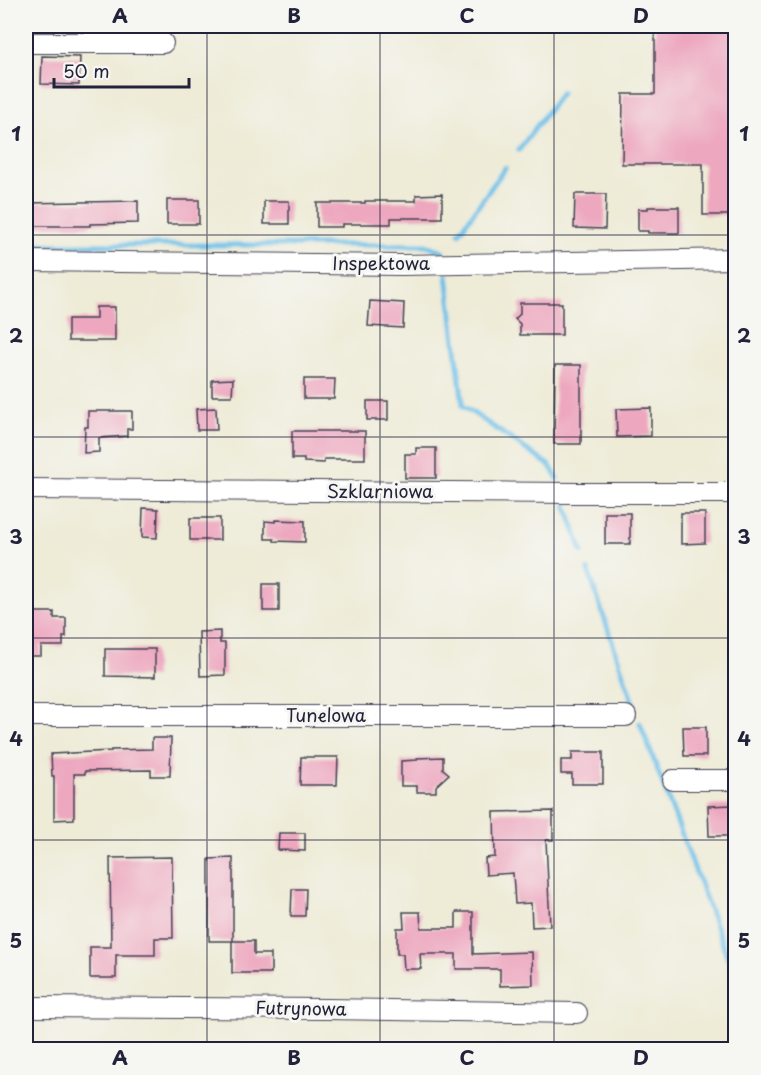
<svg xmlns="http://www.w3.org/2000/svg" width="761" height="1075" font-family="'Playpen Sans',sans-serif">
  <rect width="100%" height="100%" fill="#f6f6f2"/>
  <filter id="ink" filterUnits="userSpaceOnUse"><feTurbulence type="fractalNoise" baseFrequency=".0167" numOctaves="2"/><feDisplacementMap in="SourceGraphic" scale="12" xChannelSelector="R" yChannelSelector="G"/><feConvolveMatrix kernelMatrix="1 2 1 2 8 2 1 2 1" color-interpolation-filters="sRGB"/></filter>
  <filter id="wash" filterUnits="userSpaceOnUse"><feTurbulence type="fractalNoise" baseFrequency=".008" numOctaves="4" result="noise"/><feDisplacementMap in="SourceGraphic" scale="24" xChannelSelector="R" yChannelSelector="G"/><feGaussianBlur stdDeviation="1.35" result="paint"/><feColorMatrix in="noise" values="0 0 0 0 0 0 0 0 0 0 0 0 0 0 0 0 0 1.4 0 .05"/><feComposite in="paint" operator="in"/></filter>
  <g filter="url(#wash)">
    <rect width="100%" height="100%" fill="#eeebd7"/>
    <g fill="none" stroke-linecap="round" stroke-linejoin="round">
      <g stroke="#6cc0e8" stroke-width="5">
        <path d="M519,150L561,93"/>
        <path d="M459,233L505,168"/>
        <path d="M26,245H426L443,251"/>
        <path d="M447,275L463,406L550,466L557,478"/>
        <path d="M566,505L582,552"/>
        <path d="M588,570L634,706"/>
        <path d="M640,723L736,980"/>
      </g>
    </g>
    <g id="blocks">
      <g fill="#eda7bf">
        <path d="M655,26H735V215H703V164H622L623,94H655Z"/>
        <path d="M42,56L80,57L79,85L41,84Z"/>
        <path d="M442,194V218H391V224H342V227H317V203H365V201H416V195Z"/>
        <path d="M575,194H606L605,229L574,228Z"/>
        <rect x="167" y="200" width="32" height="24"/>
        <path d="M138,201V223L90,224V226H26V203Z"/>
        <rect x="264" y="201" width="25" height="23"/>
        <path d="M648,207H679V233H648V231H638V209H648Z"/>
        <path d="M370,301L404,303L403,328L368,326Z"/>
        <path d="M520,303H562V335H520V324L515,319L520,314Z"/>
        <path d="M96,307H115V341H68V319H96Z"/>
        <path d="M555,365H581V444H554Z"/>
        <path d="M233,379L232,396H212V380Z"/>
        <path d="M304,379H335L334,399H304Z"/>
        <rect x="367" y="401" width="21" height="19"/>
        <path d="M216,408L217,430H197L196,409Z"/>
        <path d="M651,408V436L617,437L616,409Z"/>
        <path d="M88,411H132V429H127V436L99,438V452L84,453L85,427H88Z"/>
        <path d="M292,431H365V459H324V463L304,462V459H292Z"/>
        <path d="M416,448H436V478H405V454H416Z"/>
        <path d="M143,508L158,509L157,538L142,537Z"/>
        <rect x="605" y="513" width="25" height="31"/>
        <path d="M681,513H705V543L681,544Z"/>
        <rect x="190" y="518" width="30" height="22"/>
        <path d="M275,520L305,521V542L274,541V539H265V521L275,522Z"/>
        <rect x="263" y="584" width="16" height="27"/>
        <path d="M30,612H54V618H66V637H63V646H41V656H27V638H29Z"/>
        <path d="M220,631V643H225V675L200,676L199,632Z"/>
        <path d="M105,649H155V677L105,676Z"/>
        <path d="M683,727H706V756H684Z"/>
        <path d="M152,738H171L170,776H151V770L85,771V774H74V819L54,820V776H52L51,754L111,751V750L152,749Z"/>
        <path d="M572,752H603V784H572V774H561V760H572Z"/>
        <path d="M301,757H338L337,785H300Z"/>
        <path d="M443,757V769L449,774L436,786V792H417V786H401V761L417,760V758Z"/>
        <path d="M733,805V836H709L708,806Z"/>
        <path d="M553,811V840H546L550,926L532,927L531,903L515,904L513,873L486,875L485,858L495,857L494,812Z"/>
        <path d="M279,833H305V851L278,850Z"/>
        <path d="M172,857L173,938H155V955H116V978H90V947H111L110,858Z"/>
        <path d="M233,858V941H254V954H271V973H232V941H209V859Z"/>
        <path d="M292,889H306L305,916H291Z"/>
        <path d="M403,912H420L421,928H456V912H473V954L532,952L533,985L500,986V969H456V954H420L421,969H404L403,954H397V928H404Z"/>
      </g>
    </g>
  </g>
  <g filter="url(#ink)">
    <use href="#blocks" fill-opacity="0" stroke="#414052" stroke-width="1.5"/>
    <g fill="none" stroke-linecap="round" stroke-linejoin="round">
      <defs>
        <g id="minor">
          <path d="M26,43H163"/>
          <path d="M26,261L402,265L736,259"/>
          <path d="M26,489L578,493H736"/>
          <path d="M26,716H626"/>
          <path d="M673,780H736"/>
          <path d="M26,1007L327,1009L577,1013"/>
        </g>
      </defs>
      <use href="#minor" stroke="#414052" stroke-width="22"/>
      <use href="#minor" stroke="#fff" stroke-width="20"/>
    </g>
  </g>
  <path fill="none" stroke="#22223b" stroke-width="1.5" stroke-opacity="0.55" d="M207,26V1050M380,26V1050M554,26V1050M26,235H736M26,437H736M26,638H736M26,840H736"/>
  <g text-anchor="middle" stroke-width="6" stroke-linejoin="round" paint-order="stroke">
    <g font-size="18" fill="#22223b" stroke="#f6f6f2">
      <text x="381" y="270">Inspektowa</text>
      <text x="380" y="498">Szklarniowa</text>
      <text x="326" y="722">Tunelowa</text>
      <text transform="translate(301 1009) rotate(1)" y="6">Futrynowa</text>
    </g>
  </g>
  <rect width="761" height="1075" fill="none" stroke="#f6f6f2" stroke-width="66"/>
  <path d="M54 78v9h135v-9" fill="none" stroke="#22223b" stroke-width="3"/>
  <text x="63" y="78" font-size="18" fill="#22223b" stroke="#f6f6f2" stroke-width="4.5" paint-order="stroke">50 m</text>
  <rect x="33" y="33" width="695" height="1009" fill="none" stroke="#22223b" stroke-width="2"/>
  <g font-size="20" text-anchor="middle" font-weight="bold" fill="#22223b">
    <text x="120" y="23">A</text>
    <text x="294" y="23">B</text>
    <text x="467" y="23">C</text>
    <text x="641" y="23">D</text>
    <text x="16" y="141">1</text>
    <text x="744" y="141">1</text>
    <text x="16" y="343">2</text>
    <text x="744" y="343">2</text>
    <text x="16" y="544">3</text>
    <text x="744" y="544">3</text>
    <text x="16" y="746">4</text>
    <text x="744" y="746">4</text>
    <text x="16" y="948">5</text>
    <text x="744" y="948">5</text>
    <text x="120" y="1065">A</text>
    <text x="294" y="1065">B</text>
    <text x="467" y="1065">C</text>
    <text x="641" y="1065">D</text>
  </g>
</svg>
